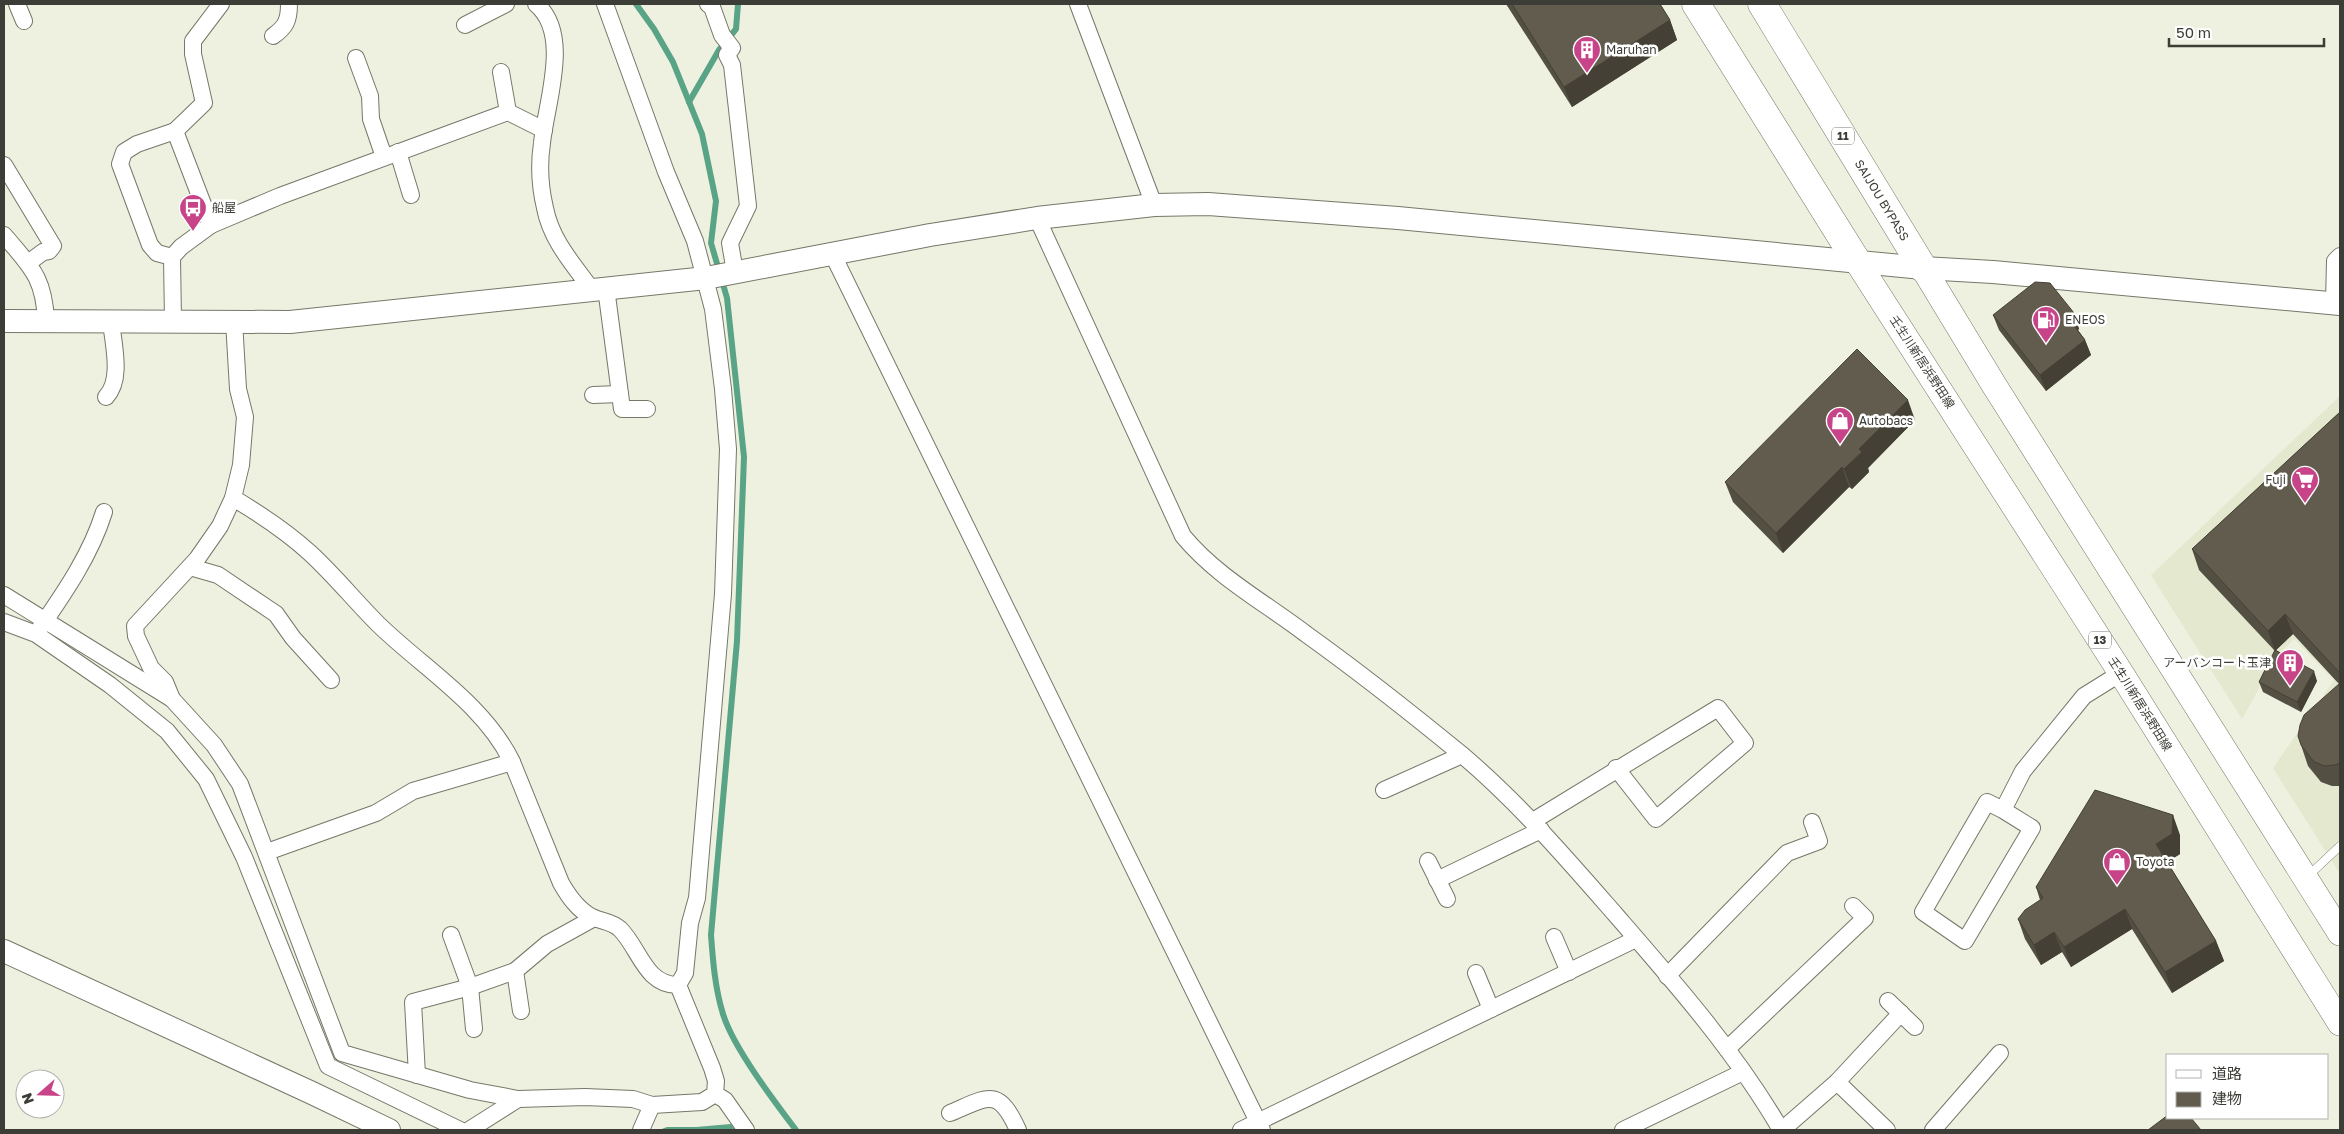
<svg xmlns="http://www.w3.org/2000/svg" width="2344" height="1134" font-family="'Golos Text','Noto Sans JP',sans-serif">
  <rect width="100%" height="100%" fill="#eef1df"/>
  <path fill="#e3e8ce" d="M2340,396V874L2273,768L2334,680L2294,639L2277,656L2242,719L2151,575Z"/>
  <path fill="#59a386" d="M731,1124L735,1130H659L667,1127H696Z"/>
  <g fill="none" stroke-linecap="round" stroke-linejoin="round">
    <g stroke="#59a386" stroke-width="6">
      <path d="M636,4L654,29L673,62L702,134L716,201L711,243L727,298L744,457L737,641L711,935C713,962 715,988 723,1014C733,1047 774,1101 796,1130"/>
      <path d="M689,102L719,50L736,29L738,4"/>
    </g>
    <defs>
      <path id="lane" d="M2309,875L2340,846"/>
      <g id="street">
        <path d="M17,4L24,21"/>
        <path d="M536,4C572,34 546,103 542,143C539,163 540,187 545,208C551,240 573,264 592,290"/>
        <path d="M605,4L666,172L695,241L713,309L723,389L728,449L723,594L697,898L690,923L685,973L678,985L712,1068L716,1081L715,1094L702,1102L652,1105L641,1130"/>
        <path d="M708,4L712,7L722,35L732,48L727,55L732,65L748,206L730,243L735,272"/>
        <path d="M1078,4L1154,205"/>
        <path d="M465,25L506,4"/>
        <path d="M273,36C286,27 289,20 289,4"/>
        <path d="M356,58L370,96L371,119L384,157"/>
        <path d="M501,72L508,112"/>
        <path d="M398,152L411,195"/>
        <path d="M4,165L53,246L49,251L43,252L28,263"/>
        <path d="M1037,218L1183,536C1217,577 1264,602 1306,634C1359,672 1411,713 1461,754C1518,802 1566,858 1615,914C1674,982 1735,1051 1781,1130"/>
        <path d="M211,225L280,196L508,112L544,130"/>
        <path d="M4,235C31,267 44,277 46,321"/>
        <path d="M832,253L1262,1130"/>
        <path d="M172,257L181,247L211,225L175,131"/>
        <path d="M606,288L622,409H647"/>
        <path d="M2334,304L2335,261L2340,256"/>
        <path d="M173,321L172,257L157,253L150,245L120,164L124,152L137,144L175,131L204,103L193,54V41L221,4"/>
        <path d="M234,321L238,389L245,417L241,465L233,498L220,526L197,559L135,626L136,636L151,668L165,682L172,699L214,745L240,784L342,1053L470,1090L518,1099"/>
        <path d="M593,395L620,394"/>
        <path d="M106,397C123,379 113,344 111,321"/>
        <path d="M233,498C260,514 286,531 310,553C334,575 355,601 378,624C423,668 484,704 512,762L561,883C569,897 578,910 592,917C603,922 611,921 620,929C640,949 645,985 678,985"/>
        <path d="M190,567L218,575L276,614L293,638L331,680"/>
        <path d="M4,595L172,699"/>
        <path d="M4,622L36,634L110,685L167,731L206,779L244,857L328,1066L460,1130"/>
        <path d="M40,628C65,592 91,554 104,512"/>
        <path d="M1384,790L1462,755"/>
        <path d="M2003,810L1987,802L1923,912L1965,941L2032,828L2003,810L2023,771L2084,696L2121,673"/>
        <path d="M1533,821L1718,708L1745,743L1656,819L1616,768"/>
        <path d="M267,852L376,813L413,791L512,762"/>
        <path d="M1428,861L1447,899"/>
        <path d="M1437,880L1541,830"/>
        <path d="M451,935L470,987L474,1029"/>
        <path d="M1554,937L1569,972"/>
        <path d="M515,971L521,1011"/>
        <path d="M1476,973L1491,1009"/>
        <path d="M1667,976L1787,853L1819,841L1812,822"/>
        <path d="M1888,1001L1915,1027"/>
        <path d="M1727,1049L1865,918L1853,906"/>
        <path d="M417,1075L413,1002L470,987L515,971L547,944L594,918"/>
        <path d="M1837,1082L1887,1130"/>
        <path d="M715,1094L725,1100L746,1130"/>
        <path d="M950,1113C988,1097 998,1086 1018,1130"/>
        <path d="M469,1130L518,1099L585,1097L633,1099L652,1105"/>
        <path d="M1241,1130L1636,939"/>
        <path d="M1623,1130L1743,1072"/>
        <path d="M1782,1130L1837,1082L1901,1013"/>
        <path d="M1933,1130L2000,1053"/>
      </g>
      <g id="secondary">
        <path d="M4,321L290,322L706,278L930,235L1037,218L1154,205L1208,204L1398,218L1923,268L1993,272L2340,304"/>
        <path d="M4,951L312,1093L389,1130"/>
      </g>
      <g id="primary">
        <path d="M1856,260L2121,673L2340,1023"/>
        <path d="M1923,268L1994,385L2340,933"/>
      </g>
      <g id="highway">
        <path d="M1696,4L1856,260"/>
        <path id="s1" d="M1762,4L1923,268"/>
      </g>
    </defs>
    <use href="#lane" stroke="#757868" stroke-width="9"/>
    <use href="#street" stroke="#757868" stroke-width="18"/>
    <use href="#secondary" stroke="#757868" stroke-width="24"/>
    <use href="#primary" stroke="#757868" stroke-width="26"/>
    <use href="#highway" stroke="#757868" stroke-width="29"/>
    <use href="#lane" stroke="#fff" stroke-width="8"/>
    <use href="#street" stroke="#fff" stroke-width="16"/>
    <use href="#secondary" stroke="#fff" stroke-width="22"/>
    <use href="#primary" stroke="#fff" stroke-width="25"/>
    <use href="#highway" stroke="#fff" stroke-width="28"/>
  </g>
  <g fill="#534f42">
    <path d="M1506,4H1660L1670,20L1677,40L1572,107Z"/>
    <path d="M2074,313L2079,329L2078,330L2085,340L2091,355L2046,391L1999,330L1993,315Z"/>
    <path d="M2340,412V786H2332L2321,782L2308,766L2301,745L2339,684L2293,634L2276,650L2317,681L2301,712L2263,692L2259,682L2275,651L2199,570L2192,549Z"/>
    <path d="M1915,420L1868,468L1869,472L1852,489L1849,487L1783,553L1733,502L1725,482Z"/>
    <path d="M2180,835V854L2167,862L2216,941L2224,961L2172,993L2132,929L2071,967L2062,952L2041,965L2025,939L2018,919L2040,900L2036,887Z"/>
  </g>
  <g fill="#444036">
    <path d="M1670,20L1677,40L1572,107L1564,87Z"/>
    <path d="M2074,313L2079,329L2074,333L2068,318Z"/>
    <path d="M2085,340L2091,355L2046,391L2040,375Z"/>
    <path d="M1908,400L1915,420L1868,468L1869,472L1852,489L1844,469L1859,449Z"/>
    <path d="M1842,467L1849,487L1783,553L1776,533Z"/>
    <path d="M2285,614L2293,634L2275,651L2268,631Z"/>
    <path d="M2314,671L2317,681L2301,712L2297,702Z"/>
    <path d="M2173,815L2180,835V854L2164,864L2156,844Z"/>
    <path d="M2125,909L2132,929L2071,967L2064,947Z"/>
    <path d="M2054,932L2062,952L2041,965L2034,945Z"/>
    <path d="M2216,941L2224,961L2172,993L2165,972Z"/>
  </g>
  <g fill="#615c4d" stroke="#444036">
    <path d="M1512,4H1660L1670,20L1564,87Z"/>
    <path d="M2035,282L2050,283L2074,313L2068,318L2085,340L2040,375L1993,315Z"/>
    <path d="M1857,349L1908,400L1859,449L1862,452L1844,469L1842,467L1776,533L1725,482Z"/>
    <path d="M2340,412V673L2285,614L2268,631L2192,549Z"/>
    <path d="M2275,650L2314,671L2297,702L2259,682Z"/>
    <path d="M2340,683V763L2335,765L2325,766L2314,762L2301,745L2298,736L2300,725L2304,715Z"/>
    <path d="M2095,790L2173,815L2172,834L2156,844L2216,941L2165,972L2125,909L2064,947L2054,932L2034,945L2018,919L2025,910L2043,898L2036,887Z"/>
    <path d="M2168,1115V1118H2191L2201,1130H2148Z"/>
  </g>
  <defs>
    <symbol id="building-pin" viewBox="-11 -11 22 30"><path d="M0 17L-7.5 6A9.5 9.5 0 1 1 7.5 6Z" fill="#c84489" stroke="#fff"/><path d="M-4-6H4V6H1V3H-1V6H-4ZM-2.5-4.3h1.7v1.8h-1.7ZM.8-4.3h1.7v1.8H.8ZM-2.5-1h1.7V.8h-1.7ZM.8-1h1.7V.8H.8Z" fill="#fff"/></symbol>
    <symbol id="bus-pin" viewBox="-11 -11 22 30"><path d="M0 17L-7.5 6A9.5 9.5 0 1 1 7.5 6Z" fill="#c84489" stroke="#fff"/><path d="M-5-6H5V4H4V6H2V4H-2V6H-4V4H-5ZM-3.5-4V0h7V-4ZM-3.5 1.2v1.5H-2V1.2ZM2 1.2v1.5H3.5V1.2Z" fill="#fff"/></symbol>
    <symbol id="fuel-pin" viewBox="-11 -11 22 30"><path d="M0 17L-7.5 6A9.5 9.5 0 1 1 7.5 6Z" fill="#c84489" stroke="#fff"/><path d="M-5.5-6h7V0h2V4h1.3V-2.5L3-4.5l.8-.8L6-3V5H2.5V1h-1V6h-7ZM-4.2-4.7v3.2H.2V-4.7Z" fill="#fff"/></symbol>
    <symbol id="shop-pin" viewBox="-11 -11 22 30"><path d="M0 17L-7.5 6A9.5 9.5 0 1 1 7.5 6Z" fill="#c84489" stroke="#fff"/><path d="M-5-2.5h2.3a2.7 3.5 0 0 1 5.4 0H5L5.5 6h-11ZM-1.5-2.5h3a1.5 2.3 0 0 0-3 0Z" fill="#fff"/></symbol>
    <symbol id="supermarket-pin" viewBox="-11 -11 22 30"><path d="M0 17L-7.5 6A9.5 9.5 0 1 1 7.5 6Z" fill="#c84489" stroke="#fff"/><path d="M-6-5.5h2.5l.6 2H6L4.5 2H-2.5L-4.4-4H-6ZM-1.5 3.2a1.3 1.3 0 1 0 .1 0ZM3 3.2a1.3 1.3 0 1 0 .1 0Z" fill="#fff"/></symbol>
  </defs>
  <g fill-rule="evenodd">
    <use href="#building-pin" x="1571" y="34" width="32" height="43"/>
    <use href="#bus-pin" x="177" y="192" width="32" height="43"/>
    <use href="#fuel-pin" x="2030" y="304" width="32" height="43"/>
    <use href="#shop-pin" x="1824" y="405" width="32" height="43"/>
    <use href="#supermarket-pin" x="2289" y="464" width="32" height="43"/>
    <use href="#building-pin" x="2274" y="647" width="32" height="43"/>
    <use href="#shop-pin" x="2101" y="846" width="32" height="43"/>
  </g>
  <g text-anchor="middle" stroke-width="5" stroke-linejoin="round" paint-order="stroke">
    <g fill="#fff" stroke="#767772" stroke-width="1">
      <rect x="1832" y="127.5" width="22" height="17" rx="4"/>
      <rect x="2089" y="631.5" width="22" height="17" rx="4"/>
    </g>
    <g font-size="11" font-weight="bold" fill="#3b3d36">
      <text x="1843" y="140">11</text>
      <text x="2100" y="644">13</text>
    </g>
    <g font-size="12" fill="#3b3d36" stroke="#fff" text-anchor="start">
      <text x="1606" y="54">Maruhan</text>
      <text x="212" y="212">船屋</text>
      <text x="2065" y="324">ENEOS</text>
      <text x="1859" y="425">Autobacs</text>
      <text x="2286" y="484" text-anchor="end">Fuji</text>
      <text x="2271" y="667" text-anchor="end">アーバンコート玉津</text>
      <text x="2136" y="866">Toyota</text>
    </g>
    <g font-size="12" fill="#3b3d36" stroke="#fff">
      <text dy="4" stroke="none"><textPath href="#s1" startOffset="230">SAIJOU BYPASS</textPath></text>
      <text transform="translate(1922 362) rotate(57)" y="4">壬生川新居浜野田線</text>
      <text transform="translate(2140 704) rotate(58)" y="4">壬生川新居浜野田線</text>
    </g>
  </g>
  <rect width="2344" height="1134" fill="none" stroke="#3b3d36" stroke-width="10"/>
  <rect x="2166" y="1054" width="162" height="65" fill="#ffffff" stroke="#b1b1af"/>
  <rect x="2176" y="1070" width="25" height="8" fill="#ffffff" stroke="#b1b1af"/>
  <text x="2212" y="1079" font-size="15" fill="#3b3d36">道路</text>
  <rect x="2176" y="1092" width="25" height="15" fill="#615c4d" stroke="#b1b1af"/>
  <text x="2212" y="1104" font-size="15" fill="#3b3d36">建物</text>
  <g transform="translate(40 1094) rotate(250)"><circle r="24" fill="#ffffff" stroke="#b1b1af"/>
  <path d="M0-4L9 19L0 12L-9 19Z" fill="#c84489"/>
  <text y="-8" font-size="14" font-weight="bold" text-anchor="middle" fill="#3b3d36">N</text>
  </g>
  <path d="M2169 38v8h155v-8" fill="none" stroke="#3b3d36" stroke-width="2.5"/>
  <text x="2176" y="38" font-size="15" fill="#3b3d36" stroke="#ffffff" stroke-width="4" paint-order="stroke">50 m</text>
</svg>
